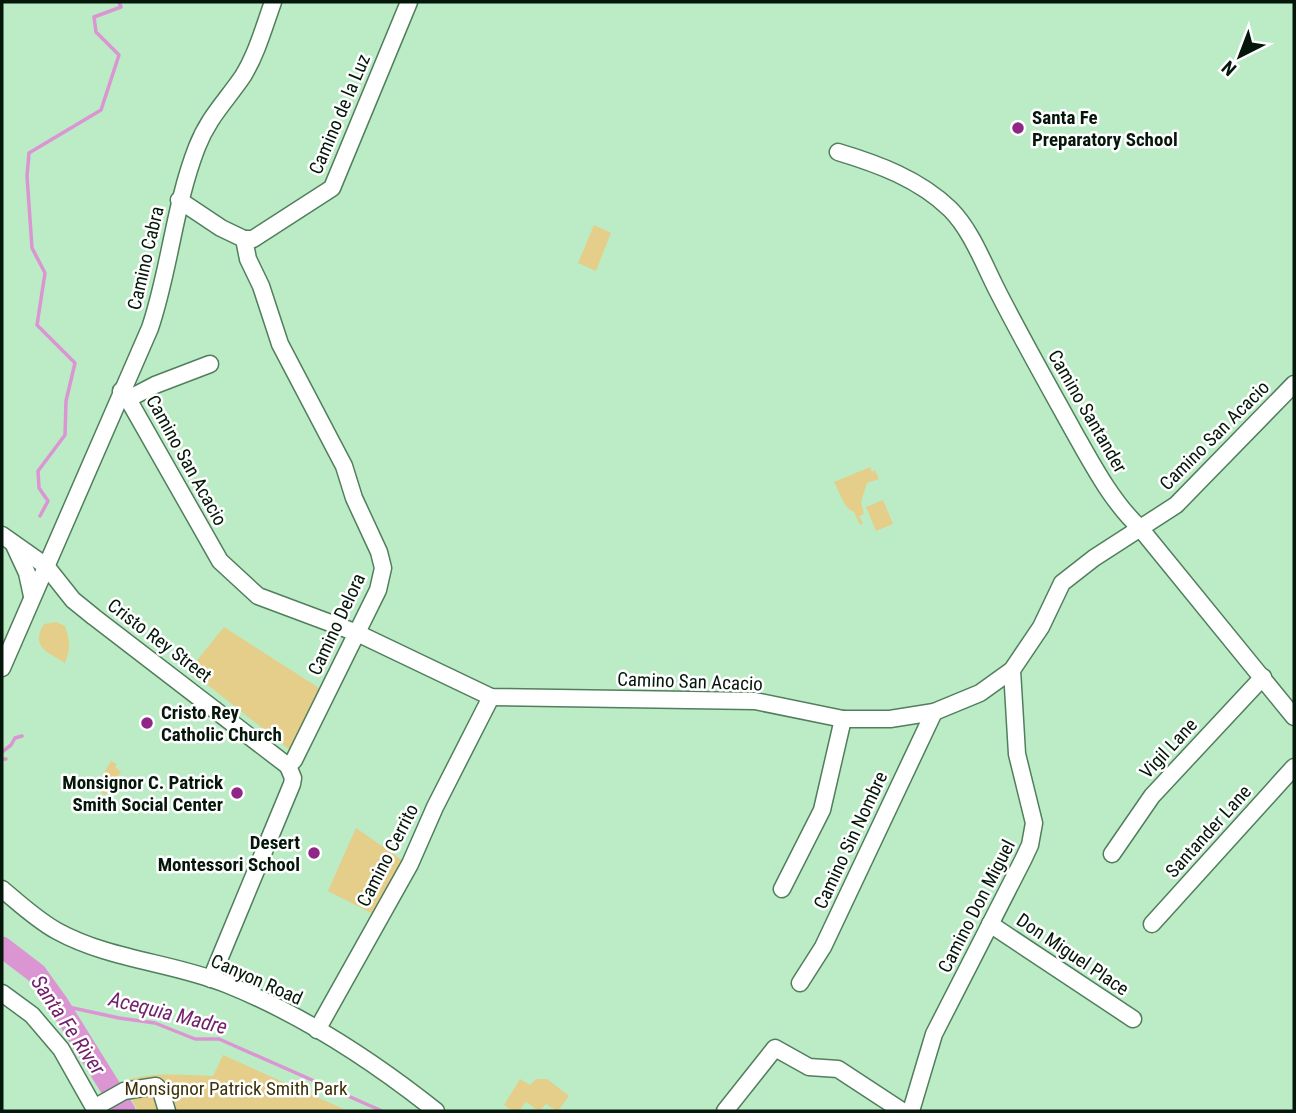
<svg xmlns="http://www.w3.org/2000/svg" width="1296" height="1113" font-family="'Roboto Condensed',sans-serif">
  <rect width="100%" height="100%" fill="#bbecc6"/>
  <g fill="#e5ce8a">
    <path d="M594,225L611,233L596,271L578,263Z"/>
    <path d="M870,467L872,472L875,470L879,479L867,483L861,502L864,514L859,516L863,523L860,525L854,512C843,508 840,492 834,482Z"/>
    <path d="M883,500L893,524L876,531L866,507Z"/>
    <path d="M56,622L65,626C70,641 71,648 65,663C47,652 30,646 44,624Z"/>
    <path d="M224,627L322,690L291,751L189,670Z"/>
    <path d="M111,761L117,764L115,767L121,772L105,795L95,788Z"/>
    <path d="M356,828L402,860L373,914L328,891Z"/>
    <path d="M223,1055L348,1111H138L122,1082C150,1071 183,1075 213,1076Z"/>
    <path d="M520,1079L530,1085L536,1079H547L569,1096L558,1111H553L554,1109L546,1104L539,1111L526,1102L519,1111H513L504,1105Z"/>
  </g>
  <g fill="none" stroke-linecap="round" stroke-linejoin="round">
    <g stroke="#db95d2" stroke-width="3.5">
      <path d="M40,516L48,501L39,488L38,471L65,435L66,401L75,363L37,325L45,273L32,248L27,176L29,153L101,110L119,55L96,32L94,17L121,7L119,2"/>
      <path d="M2,752L11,745L15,738L22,736"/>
      <path d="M2,759H6"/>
      <path d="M59,1005L119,1018L155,1023L195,1039H219L382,1111"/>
    </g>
    <path stroke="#db95d2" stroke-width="21" d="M2,947L36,973L59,1005L125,1111"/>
    <defs>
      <g id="minor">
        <path d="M838,152C878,164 919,179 950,209C972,231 984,265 998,292C1022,339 1048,385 1074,432C1092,464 1112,502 1140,528L1294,717"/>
        <path d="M179,200L221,228L244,239L248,259L261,286L280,344L344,466L354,498L379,552L383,568L378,590L294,760L288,766L293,778L292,784L211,979"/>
        <path d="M244,239H253L332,188L409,2"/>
        <path d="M121,391L128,399L220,561L258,596L357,633L491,697L755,701L843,719H890L934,712L980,693L1012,670L1041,627L1062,583L1094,558L1176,505L1294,384"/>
        <path d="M128,399L155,385L210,364"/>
        <path d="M2,535L46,566L73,600L94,617L288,766"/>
        <path d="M14,545L27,573L32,596"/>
        <path d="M2,668L150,328C170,269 174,206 197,147C208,118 226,101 243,76C257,53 264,27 273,2"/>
        <path d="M1112,854L1152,796L1263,677"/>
        <path d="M2,889C20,904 37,920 57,931C110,960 171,962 226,984C301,1014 373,1061 436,1111"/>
        <path d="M782,889L822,810L843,719"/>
        <path d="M990,924L1133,1019"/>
        <path d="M1152,924L1294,767"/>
        <path d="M800,983L823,947L934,712"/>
        <path d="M2,993L32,1015L61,1049L96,1111"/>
        <path d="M317,1030L410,864L435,807L491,697"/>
        <path d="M94,1108L124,1091L156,1086L161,1091L167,1111"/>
        <path d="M725,1111L775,1048L809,1067L838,1069L902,1111"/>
        <path d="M911,1111L934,1034L1023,860L1030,845L1034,823L1017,754L1012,670"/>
      </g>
    </defs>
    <use href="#minor" stroke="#517e5c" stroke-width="19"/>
    <use href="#minor" stroke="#fff" stroke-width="16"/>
  </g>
  <g fill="#912689" stroke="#fff" stroke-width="2.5">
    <circle cx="1018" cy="128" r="7"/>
    <circle cx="147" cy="723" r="7"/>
    <circle cx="237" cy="793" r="7"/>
    <circle cx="314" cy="853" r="7"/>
  </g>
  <g text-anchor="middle" stroke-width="5" stroke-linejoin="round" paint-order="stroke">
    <g font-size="19" fill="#05170a" stroke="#fff">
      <text transform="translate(339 114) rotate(-67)" y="7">Camino de la Luz</text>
      <text transform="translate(145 258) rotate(-77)" y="7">Camino Cabra</text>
      <text transform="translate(1088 411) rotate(60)" y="7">Camino Santander</text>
      <text transform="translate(1214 435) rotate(-45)" y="7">Camino San Acacio</text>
      <text transform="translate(187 460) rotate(61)" y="7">Camino San Acacio</text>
      <text transform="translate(336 624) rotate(-65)" y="7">Camino Delora</text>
      <text transform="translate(160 640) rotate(37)" y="7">Cristo Rey Street</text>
      <text transform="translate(690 681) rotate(2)" y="7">Camino San Acacio</text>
      <text transform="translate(1168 748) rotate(-47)" y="7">Vigil Lane</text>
      <text transform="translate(1208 831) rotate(-48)" y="7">Santander Lane</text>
      <text transform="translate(850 840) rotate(-65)" y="7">Camino Sin Nombre</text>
      <text transform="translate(387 855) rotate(-63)" y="7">Camino Cerrito</text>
      <text transform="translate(976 906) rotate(-63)" y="7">Camino Don Miguel</text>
      <text transform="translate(1073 954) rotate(34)" y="7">Don Miguel Place</text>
      <text transform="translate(257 979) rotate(24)" y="7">Canyon Road</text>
    </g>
    <g font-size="19" font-weight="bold" fill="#05170a" stroke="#fff" text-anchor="start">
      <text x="1032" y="124">Santa Fe<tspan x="1032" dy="22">Preparatory School</tspan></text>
      <text x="161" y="719">Cristo Rey<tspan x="161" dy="22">Catholic Church</tspan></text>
      <text x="223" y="789" text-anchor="end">Monsignor C. Patrick<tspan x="223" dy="22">Smith Social Center</tspan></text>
      <text x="300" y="849" text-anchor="end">Desert<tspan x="300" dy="22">Montessori School</tspan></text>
    </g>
    <g font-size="19" fill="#3e3209" stroke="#fff">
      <text x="236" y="1095">Monsignor Patrick Smith Park</text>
    </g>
    <g font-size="21" font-style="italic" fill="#73216c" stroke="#fff">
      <text transform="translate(168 1013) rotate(14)" y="7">Acequia Madre</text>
      <text transform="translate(68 1025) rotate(56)" y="7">Santa Fe River</text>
    </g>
  </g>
  <rect width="1296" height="1113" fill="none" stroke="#05170a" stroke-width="7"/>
  <g transform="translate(1240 56) rotate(222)" stroke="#ffffff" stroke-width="5" paint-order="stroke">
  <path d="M0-5L12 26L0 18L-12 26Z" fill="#05170a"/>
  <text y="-10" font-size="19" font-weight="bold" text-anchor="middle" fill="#05170a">N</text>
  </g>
</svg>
